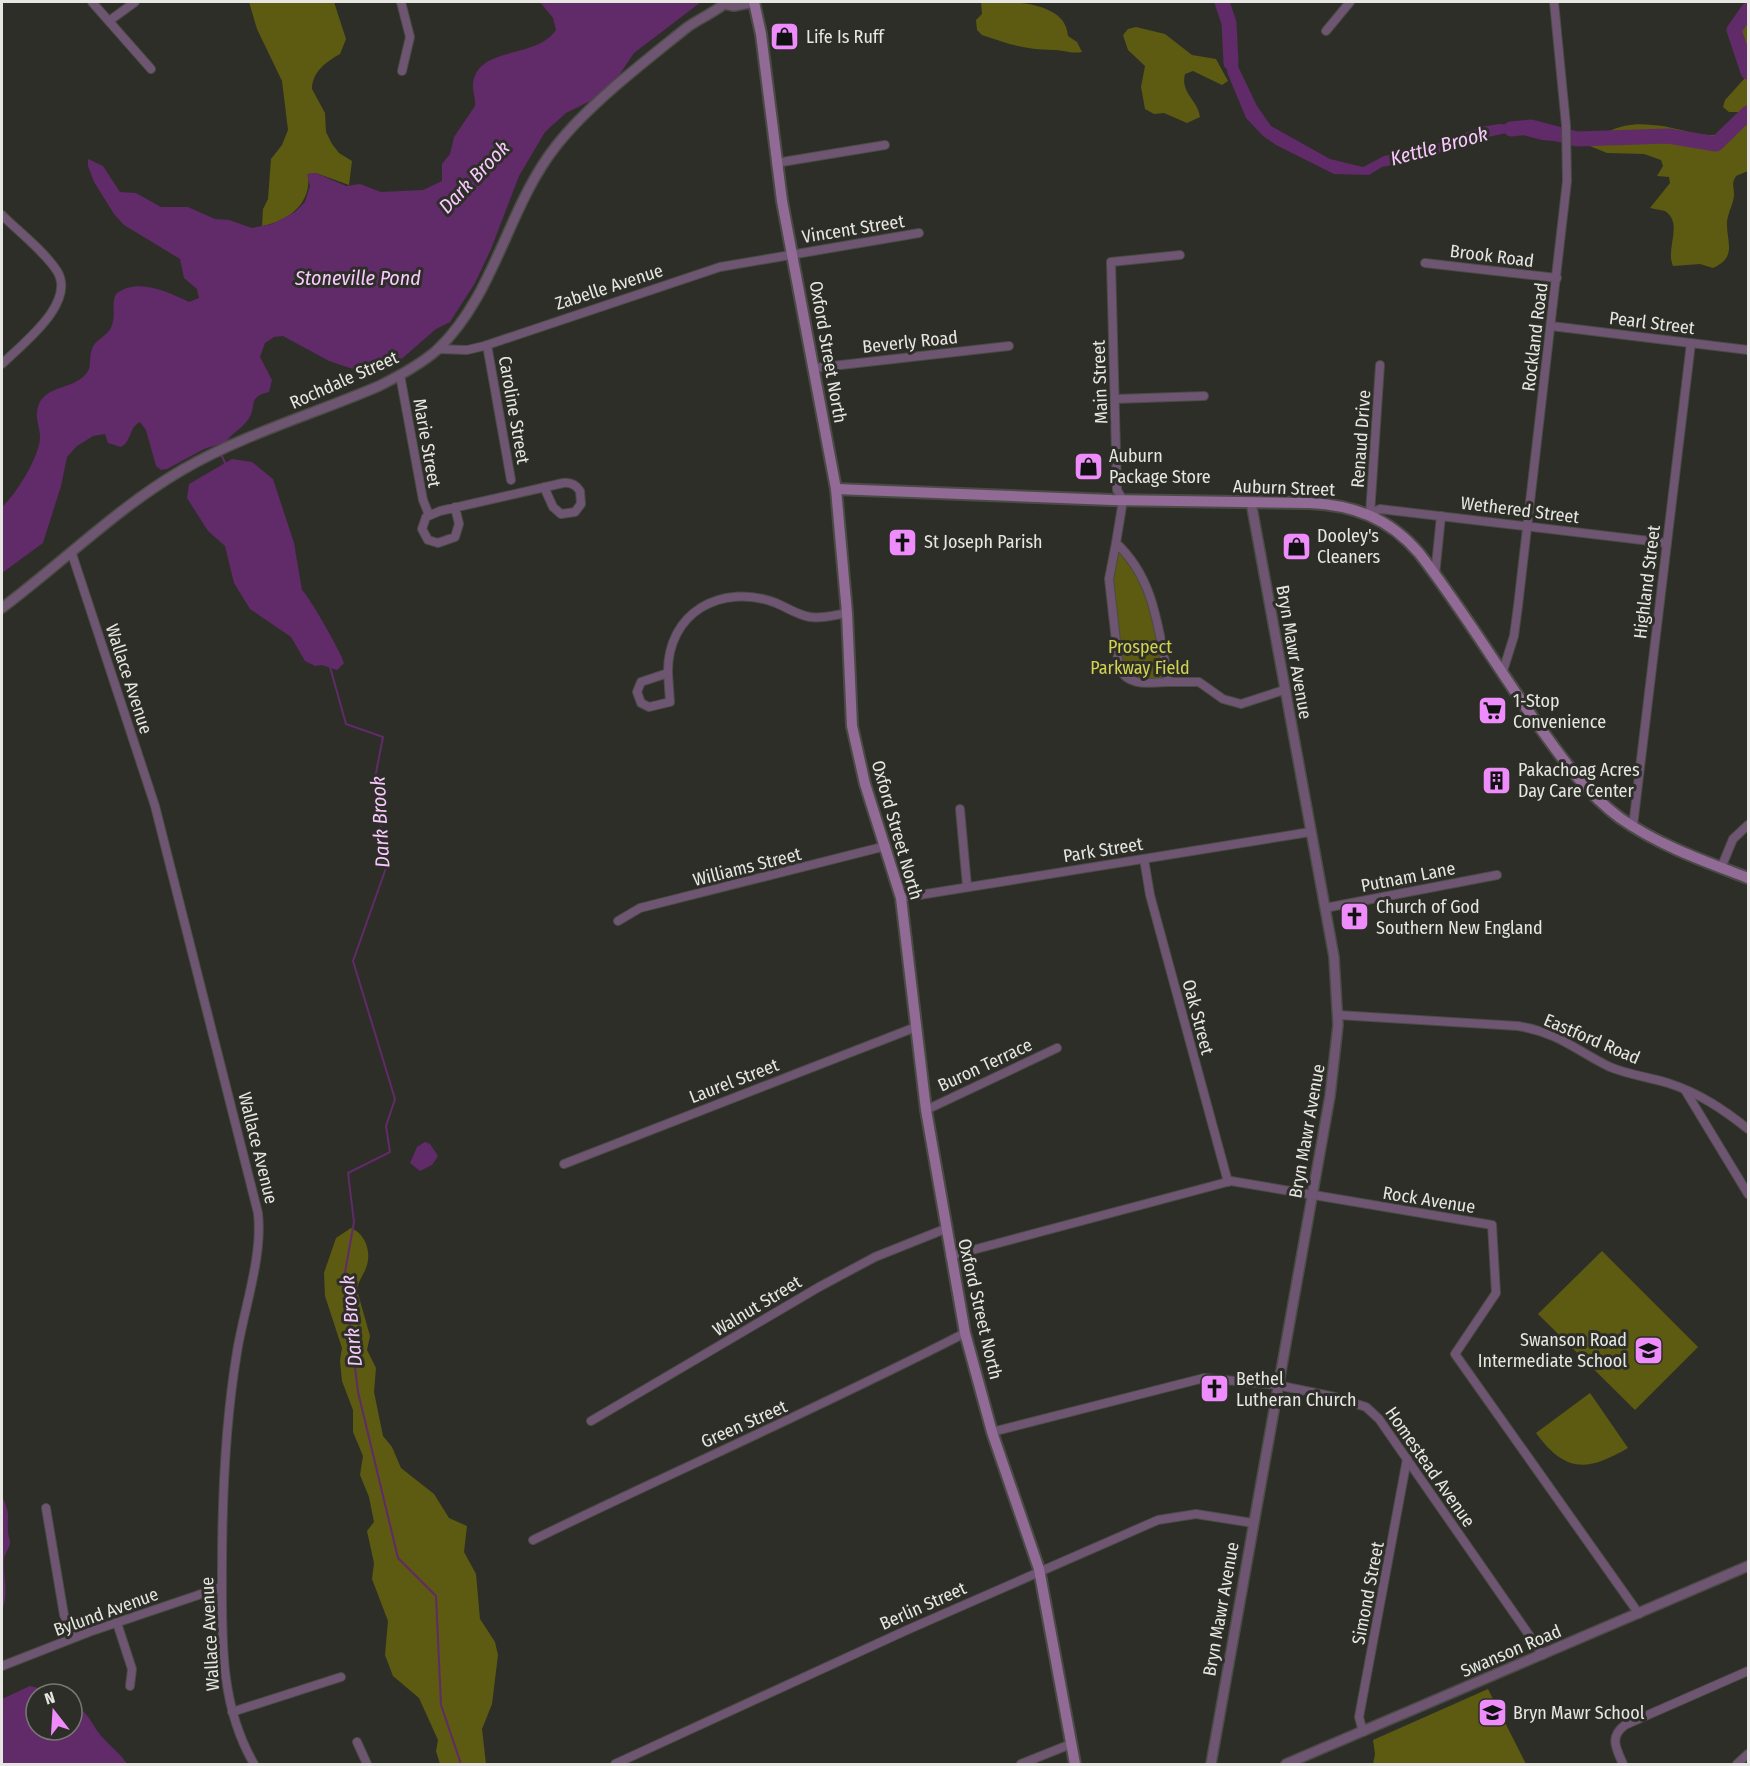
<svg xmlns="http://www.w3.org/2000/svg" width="1750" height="1766" font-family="'Fira Sans Condensed',sans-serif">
  <rect width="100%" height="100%" fill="#2e2e28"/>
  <g fill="#5c5b11">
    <path d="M249,2H334L346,39L340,54C326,62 312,72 312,89L325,113L326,132L332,144L339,153L352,161L349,185L316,173L308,174C312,203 289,221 262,226L263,209L268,199L271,159L282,145L288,130L282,81L257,29Z"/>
    <path d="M981,2C1008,1 1066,0 1068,36L1077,42L1082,52C1071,54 1064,50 1053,50C1025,50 1009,44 982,35L977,30L976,20L982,14Z"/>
    <path d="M1748,4V171L1736,176C1731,184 1734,186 1734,194C1734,203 1728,212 1727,222C1726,241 1738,257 1713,268L1700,264L1673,266C1665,247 1684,224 1665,211L1650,208L1670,183L1669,177L1657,176L1663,166L1661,160L1644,154L1607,153L1585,144V136C1599,138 1610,129 1624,126C1633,124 1643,124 1652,125C1671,125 1703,139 1720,134C1729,131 1741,124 1745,115L1743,112H1729L1723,107L1725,100L1745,78L1741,72L1738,50L1729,31Z"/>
    <path d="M1136,27L1165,34L1192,55L1216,59L1228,81L1222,85L1193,71L1185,74C1180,93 1198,100 1200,117L1187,123L1164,113L1154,114L1145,109L1141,87L1145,66L1128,50L1123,35L1128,29Z"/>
    <path d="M1116,543L1146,584L1169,682H1149L1123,674L1109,576Z"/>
    <path d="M351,1228C366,1234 372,1253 366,1268C363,1276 358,1281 357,1290L370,1336L367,1350L376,1368L374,1392L383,1436L392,1447L401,1468L434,1494L449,1518L467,1526L464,1552L476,1574L480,1619L495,1642L498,1655L492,1704L482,1729L486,1764H440L436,1751L438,1740L419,1698L393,1676L385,1655L388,1621L372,1579L374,1563L367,1531L374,1522L369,1497L360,1475L363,1456L353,1432V1410L342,1381L340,1361L342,1348L325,1296L324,1273L336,1238Z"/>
    <path d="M1602,1251L1698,1347L1635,1410L1538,1314Z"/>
    <path d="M1590,1393L1628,1448C1588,1471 1566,1474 1536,1433Z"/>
    <path d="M1488,1689L1526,1764H1373L1375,1754L1373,1740Z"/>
  </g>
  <g fill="#612a69">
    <path d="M540,2H701L634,53L614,83L596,98L566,113L545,132L519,176L491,249L475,283L450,322L436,329L398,362L373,372L359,371L329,361L283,336L274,337L265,343L260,357L272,380L269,392C245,398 259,406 247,421C241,429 232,433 226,442L204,449L167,469L161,470L156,466L146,430L140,422C129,427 132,441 121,447L108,443L105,434L93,436L77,446L67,457L61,486L43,543L2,573V507C15,496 42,453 40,435C39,424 34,416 39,404C47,386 72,389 85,375C93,367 88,359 92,349C95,339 109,336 112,325C116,315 111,303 116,294C137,277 168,292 189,302L199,298L197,289L184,278L180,259L124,225L114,214L94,182L88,166V159L103,166L120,192L136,193L161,207H188L215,219L229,220L252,228L272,224L295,212L305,202L310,186L307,174L316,173L346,186L360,184L381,192L423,190L442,181V164L450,154L454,137L475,106C476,99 472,91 473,83C479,45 535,60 556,30L553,18Z"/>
    <path d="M1218,2H1225L1236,28L1235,60L1257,106L1271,126L1330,159L1363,167L1384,156L1425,148L1481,127L1499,124L1528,126L1557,135L1585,136V144L1542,140L1512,132L1478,139L1426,158L1382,167L1369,175L1334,174L1276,145L1263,136L1246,118L1227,72L1231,30Z"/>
    <path d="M232,459L252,462L273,479L294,543L302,590C309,596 342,654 344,663L337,670L322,665L315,666L305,661L291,637L250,609L234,583L225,546L208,531L187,498L189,484Z"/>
    <path d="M425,1142L430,1144L438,1156L432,1165L420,1171L410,1163L417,1147Z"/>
    <path d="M2,1496C11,1516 7,1513 8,1532C8,1536 10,1539 10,1542C10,1548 4,1554 4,1560C3,1579 9,1592 2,1611Z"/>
    <path d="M30,1686L43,1689L48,1694H36V1730H72L73,1703C93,1717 90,1724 104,1739C113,1749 120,1753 127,1764H2V1699Z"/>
  </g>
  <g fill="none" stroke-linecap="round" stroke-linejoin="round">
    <g stroke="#612a69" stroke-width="2">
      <path d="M221,454L226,465"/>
      <path d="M330,667L346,724L383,737L375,778L386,868L353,961L395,1099L386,1126L390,1152L348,1173L354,1222L344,1278L358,1392L398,1558L436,1596L441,1705L461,1764"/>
    </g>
    <g stroke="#612a69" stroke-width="15">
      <path d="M1222,2L1229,23L1231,63"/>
      <path d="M1748,10L1734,30L1748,72"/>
      <path d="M1511,129L1531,127L1577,139L1668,136L1716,144L1748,113"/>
    </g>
    <defs>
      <g id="minor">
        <path d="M92,2L151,69"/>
        <path d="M401,2L410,37L402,71"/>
        <path d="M109,21L135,2"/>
        <path d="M1326,31L1350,2"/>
        <path d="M776,163L885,145"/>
        <path d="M2,215C18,231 45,252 57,271C77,303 22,344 2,364"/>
        <path d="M1425,263L1557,278"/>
        <path d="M1551,326L1748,350"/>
        <path d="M487,345L511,480"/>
        <path d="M437,349L467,350L484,346L720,267L919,233"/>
        <path d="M814,368L1009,346"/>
        <path d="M400,375L423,500L429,515"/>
        <path d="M1115,399L1204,396"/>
        <path d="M455,507L459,524L455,537L438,543L428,540L422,529L426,517L440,511L563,483C570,482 576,485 580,491L581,504L575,512L561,514L553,507L544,487"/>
        <path d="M1370,514L1380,509L1667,543"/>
        <path d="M1370,514L1380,365"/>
        <path d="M1116,543L1109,579L1119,668C1129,688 1150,682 1169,682C1158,631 1156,580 1116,543L1123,500L1117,490L1111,262L1180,255"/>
        <path d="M72,554L155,806L258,1213C263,1256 244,1309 237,1352C225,1424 222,1496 222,1570C222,1637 219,1704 254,1764"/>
        <path d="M1435,575L1441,516"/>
        <path d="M668,673L670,702L649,707L641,703L637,692L641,682L668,673C667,613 721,582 776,603C788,608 797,615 810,617C822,619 835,615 847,613"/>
        <path d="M1502,674L1514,636L1518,606L1567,181L1566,125L1554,2"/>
        <path d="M1169,682H1199L1223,699L1241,704L1284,690"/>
        <path d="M960,809L967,886"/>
        <path d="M1633,826L1691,343"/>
        <path d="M1144,859L1150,895L1228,1182"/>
        <path d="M1721,868L1733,839L1748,825"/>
        <path d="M901,898L1310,832"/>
        <path d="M1325,908L1497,875"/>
        <path d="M618,921L640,908L886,846"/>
        <path d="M1338,1015L1518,1026C1560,1033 1575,1050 1610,1067C1629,1075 1649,1077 1668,1083C1699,1093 1723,1109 1748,1129"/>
        <path d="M1685,1090L1748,1194"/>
        <path d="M926,1110L1057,1048"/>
        <path d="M564,1164L916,1027"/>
        <path d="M950,1256L1231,1181L1492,1225L1496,1293L1455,1354L1639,1614"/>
        <path d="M591,1421L819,1287L875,1257L945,1229"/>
        <path d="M992,1432L1204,1378L1277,1385L1335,1397L1366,1407L1379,1419L1543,1655"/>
        <path d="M46,1508L64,1615L76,1637"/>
        <path d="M533,1540C677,1470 823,1406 965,1333"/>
        <path d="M117,1623L132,1669L130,1686"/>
        <path d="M2,1666L89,1632L222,1587"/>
        <path d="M232,1712L341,1677"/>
        <path d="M1363,1732L1359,1717L1407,1459"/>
        <path d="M357,1742L367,1764"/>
        <path d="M615,1764L907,1630L1158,1520L1196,1514L1253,1523"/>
        <path d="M1021,1764L1071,1744"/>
        <path d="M1623,1764C1616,1748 1609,1737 1625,1725L1748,1671"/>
        <path d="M1737,1764L1748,1754"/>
      </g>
      <g id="tertiary">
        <path d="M724,4L734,6L754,2"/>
        <path d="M2,608C62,563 117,508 182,470C244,434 314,414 379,386C399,376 420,365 437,350C496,294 507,208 556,146C588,105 644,62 685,29C696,20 718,11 726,2"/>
        <path d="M1211,1764L1330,1096L1338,1025L1334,957L1251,502"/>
        <path d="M1286,1764L1748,1566"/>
      </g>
      <g id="secondary">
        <path d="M754,2L761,34L782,201L836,489L847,613L852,726L865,784L901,898L926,1110L965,1333L992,1432L1039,1569L1075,1764"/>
        <path d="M836,489L1112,500L1309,503C1354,505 1389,518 1419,553C1461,607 1497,667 1536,722C1561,757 1586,793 1620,818C1660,846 1704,861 1748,878"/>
      </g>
    </defs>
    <use href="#minor" stroke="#4b4b46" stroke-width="10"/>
    <use href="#tertiary" stroke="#4b4b46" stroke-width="12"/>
    <use href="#secondary" stroke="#4b4b46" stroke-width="14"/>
    <use href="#minor" stroke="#6e5571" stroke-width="8"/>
    <use href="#tertiary" stroke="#6e5571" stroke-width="9"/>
    <use href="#secondary" stroke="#916a96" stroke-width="10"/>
  </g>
  <defs>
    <symbol id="shop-square" viewBox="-11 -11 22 22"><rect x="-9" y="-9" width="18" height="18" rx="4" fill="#ed8cfa" stroke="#2e2e28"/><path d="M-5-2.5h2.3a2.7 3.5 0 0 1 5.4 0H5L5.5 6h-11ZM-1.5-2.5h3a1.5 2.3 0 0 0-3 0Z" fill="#111"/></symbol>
    <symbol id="church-square" viewBox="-11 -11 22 22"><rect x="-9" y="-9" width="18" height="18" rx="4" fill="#ed8cfa" stroke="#2e2e28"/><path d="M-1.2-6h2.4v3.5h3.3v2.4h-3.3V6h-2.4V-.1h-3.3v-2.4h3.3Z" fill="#111"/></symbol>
    <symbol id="supermarket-square" viewBox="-11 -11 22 22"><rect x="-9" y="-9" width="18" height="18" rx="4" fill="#ed8cfa" stroke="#2e2e28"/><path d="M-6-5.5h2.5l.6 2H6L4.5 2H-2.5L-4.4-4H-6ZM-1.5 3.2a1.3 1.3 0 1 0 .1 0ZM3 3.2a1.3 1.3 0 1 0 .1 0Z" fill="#111"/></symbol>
    <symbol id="building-square" viewBox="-11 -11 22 22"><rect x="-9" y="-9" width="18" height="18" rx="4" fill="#ed8cfa" stroke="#2e2e28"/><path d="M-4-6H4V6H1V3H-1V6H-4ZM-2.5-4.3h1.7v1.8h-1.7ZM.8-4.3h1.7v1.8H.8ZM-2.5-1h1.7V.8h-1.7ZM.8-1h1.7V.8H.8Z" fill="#111"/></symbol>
    <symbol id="school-square" viewBox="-11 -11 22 22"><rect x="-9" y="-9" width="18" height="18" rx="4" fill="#ed8cfa" stroke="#2e2e28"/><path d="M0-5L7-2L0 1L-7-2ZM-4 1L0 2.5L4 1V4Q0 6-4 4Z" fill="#111"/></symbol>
  </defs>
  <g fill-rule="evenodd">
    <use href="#shop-square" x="768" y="20" width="33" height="33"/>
    <use href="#shop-square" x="1072" y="450" width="33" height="33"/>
    <use href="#church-square" x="886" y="526" width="33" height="33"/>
    <use href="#shop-square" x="1280" y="530" width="33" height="33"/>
    <use href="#supermarket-square" x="1476" y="694" width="33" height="33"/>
    <use href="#building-square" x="1480" y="764" width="33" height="33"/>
    <use href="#church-square" x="1338" y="900" width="33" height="33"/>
    <use href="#school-square" x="1632" y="1334" width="33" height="33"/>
    <use href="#church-square" x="1198" y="1372" width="33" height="33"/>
    <use href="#school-square" x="1476" y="1696" width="33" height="33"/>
  </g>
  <g text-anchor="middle" stroke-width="6" stroke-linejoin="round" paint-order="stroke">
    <g font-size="18" fill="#e6e6e2" stroke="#2e2e28" text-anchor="start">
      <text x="806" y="43">Life Is Ruff</text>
      <text x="1109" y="462">Auburn<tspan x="1109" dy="21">Package Store</tspan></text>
      <text x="1317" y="542">Dooley's<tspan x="1317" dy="21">Cleaners</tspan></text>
      <text x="924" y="548">St Joseph Parish</text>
      <text x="1513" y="707">1-Stop<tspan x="1513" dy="21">Convenience</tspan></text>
      <text x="1518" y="776">Pakachoag Acres<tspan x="1518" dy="21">Day Care Center</tspan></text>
      <text x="1376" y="913">Church of God<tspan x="1376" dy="21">Southern New England</tspan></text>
      <text x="1627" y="1346" text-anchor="end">Swanson Road<tspan x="1627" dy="21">Intermediate School</tspan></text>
      <text x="1236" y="1385">Bethel<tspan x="1236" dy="21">Lutheran Church</tspan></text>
      <text x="1513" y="1719">Bryn Mawr School</text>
    </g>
    <g font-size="18" fill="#e6e6e2" stroke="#2e2e28">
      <text transform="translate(853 229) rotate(-9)" y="6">Vincent Street</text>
      <text transform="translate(1492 256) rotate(7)" y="6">Brook Road</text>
      <text transform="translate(609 287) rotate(-18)" y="6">Zabelle Avenue</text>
      <text transform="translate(1652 323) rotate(7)" y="6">Pearl Street</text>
      <text transform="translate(1535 337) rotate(-83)" y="6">Rockland Road</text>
      <text transform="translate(910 342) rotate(-6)" y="6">Beverly Road</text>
      <text transform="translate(828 352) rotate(80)" y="6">Oxford Street North</text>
      <text transform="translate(344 380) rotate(-24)" y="6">Rochdale Street</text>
      <text transform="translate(1100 382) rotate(-92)" y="6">Main Street</text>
      <text transform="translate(514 410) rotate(80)" y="6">Caroline Street</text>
      <text transform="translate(1361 439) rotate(-86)" y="6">Renaud Drive</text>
      <text transform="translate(427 443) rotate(80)" y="6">Marie Street</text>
      <text transform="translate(1284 488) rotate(2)" y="6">Auburn Street</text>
      <text transform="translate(1520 510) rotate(7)" y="6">Wethered Street</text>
      <text transform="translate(1647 582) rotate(-83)" y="6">Highland Street</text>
      <text transform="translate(1294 652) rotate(80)" y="6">Bryn Mawr Avenue</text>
      <text transform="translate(129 679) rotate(72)" y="6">Wallace Avenue</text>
      <text transform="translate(897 830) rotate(74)" y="6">Oxford Street North</text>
      <text transform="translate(1103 850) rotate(-9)" y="6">Park Street</text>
      <text transform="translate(747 867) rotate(-14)" y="6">Williams Street</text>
      <text transform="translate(1408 877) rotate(-11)" y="6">Putnam Lane</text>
      <text transform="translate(1198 1017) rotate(75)" y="6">Oak Street</text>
      <text transform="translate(1592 1039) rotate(23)" y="6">Eastford Road</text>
      <text transform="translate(985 1065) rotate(-25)" y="6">Buron Terrace</text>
      <text transform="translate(734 1081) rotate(-21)" y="6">Laurel Street</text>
      <text transform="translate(1307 1131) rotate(-80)" y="6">Bryn Mawr Avenue</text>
      <text transform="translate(258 1148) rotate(76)" y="6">Wallace Avenue</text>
      <text transform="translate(1429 1200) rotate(9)" y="6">Rock Avenue</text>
      <text transform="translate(757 1306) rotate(-31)" y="6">Walnut Street</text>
      <text transform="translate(980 1309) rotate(77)" y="6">Oxford Street North</text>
      <text transform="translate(744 1424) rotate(-24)" y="6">Green Street</text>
      <text transform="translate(1430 1467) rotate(55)" y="6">Homestead Avenue</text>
      <text transform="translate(1368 1593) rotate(-79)" y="6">Simond Street</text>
      <text transform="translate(923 1606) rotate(-24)" y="6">Berlin Street</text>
      <text transform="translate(1221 1609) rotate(-80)" y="6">Bryn Mawr Avenue</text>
      <text transform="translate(106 1612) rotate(-20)" y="6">Bylund Avenue</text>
      <text transform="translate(210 1634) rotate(-93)" y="6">Wallace Avenue</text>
      <text transform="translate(1511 1651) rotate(-23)" y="6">Swanson Road</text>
    </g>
    <g font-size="18" fill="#d3d352" stroke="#2e2e28">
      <text x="1140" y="653">Prospect<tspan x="1140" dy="21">Parkway Field</tspan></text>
    </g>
    <g font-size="20" font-style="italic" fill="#f9c9ff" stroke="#2e2e28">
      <text transform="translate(1439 146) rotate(-15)" y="7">Kettle Brook</text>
      <text transform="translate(474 177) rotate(-46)" y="7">Dark Brook</text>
      <text x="358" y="285">Stoneville Pond</text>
      <text transform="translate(380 822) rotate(-93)" y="7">Dark Brook</text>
      <text transform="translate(351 1321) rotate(-95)" y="7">Dark Brook</text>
    </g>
  </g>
  <rect width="1750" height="1766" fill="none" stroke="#e6e6e2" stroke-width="6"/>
  <g transform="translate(54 1712) rotate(343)"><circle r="28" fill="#2e2e28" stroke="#787872" stroke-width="1.5"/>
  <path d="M0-4.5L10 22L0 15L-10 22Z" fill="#ed8cfa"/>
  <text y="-9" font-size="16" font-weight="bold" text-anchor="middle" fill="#e6e6e2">N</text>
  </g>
</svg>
